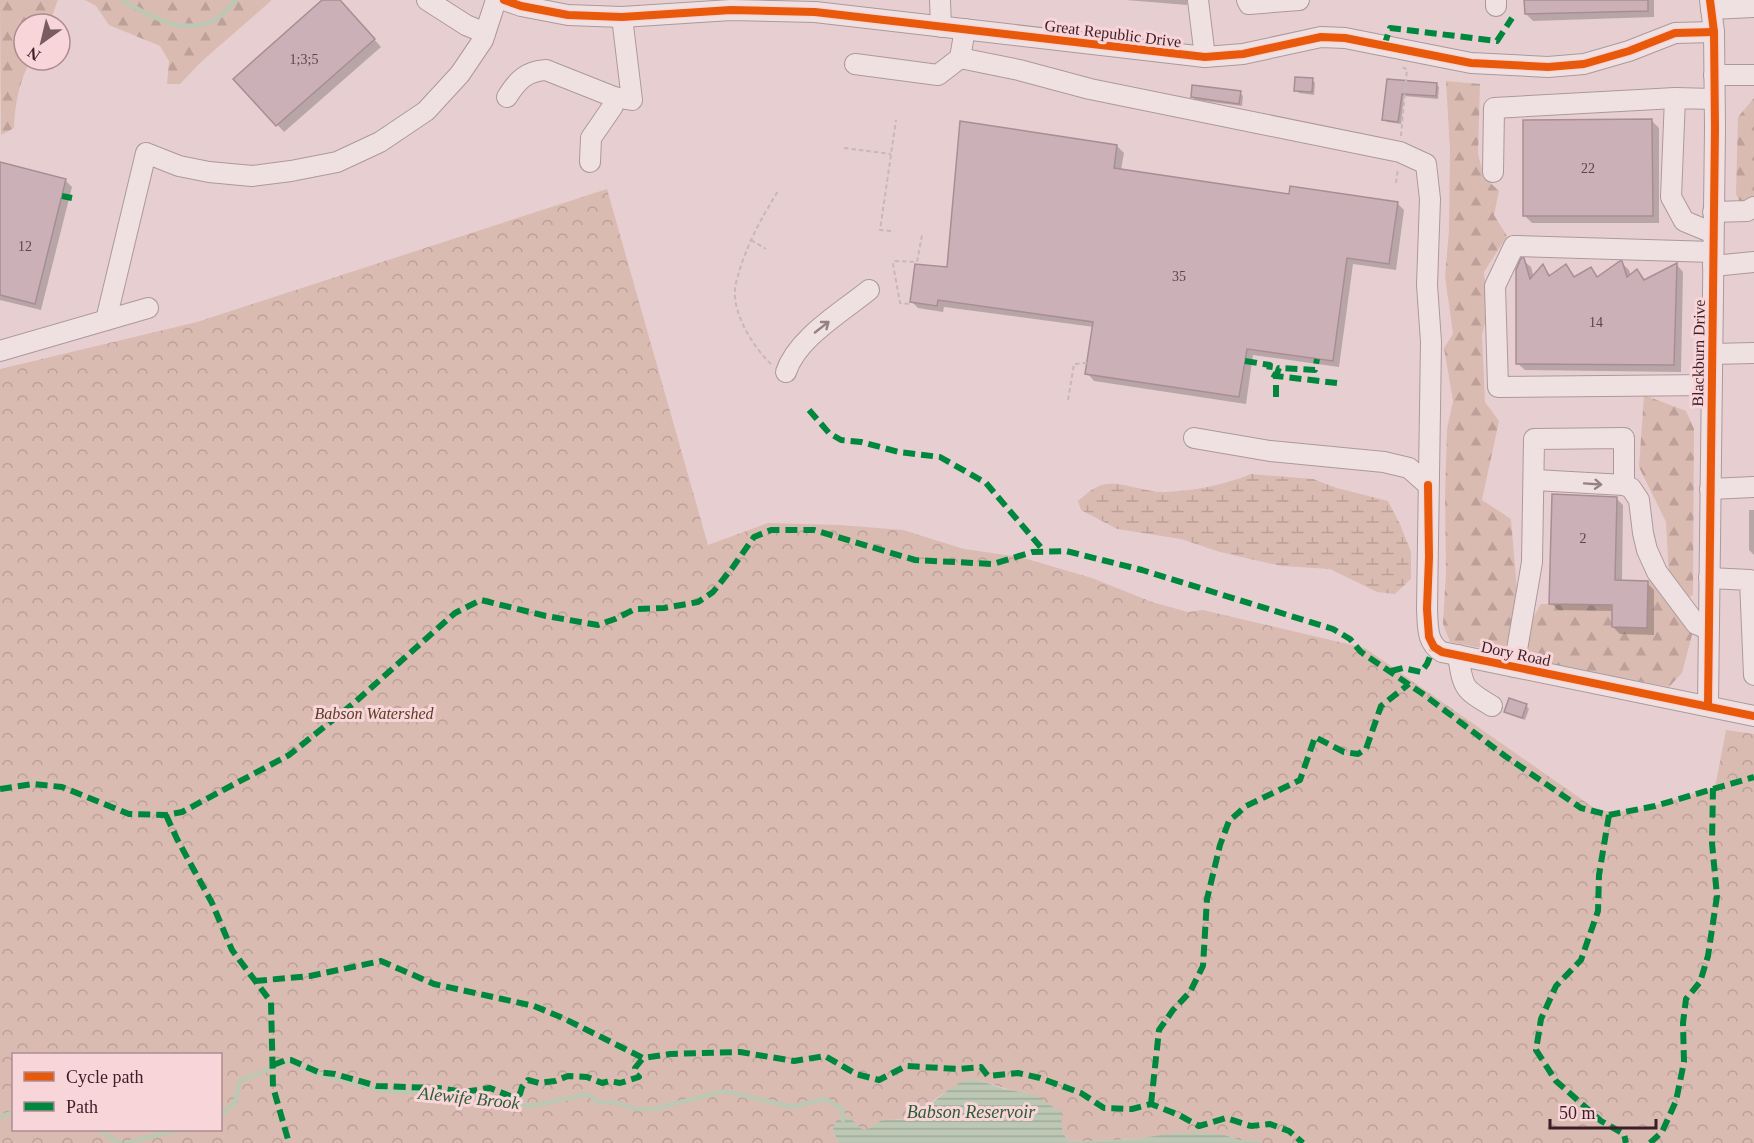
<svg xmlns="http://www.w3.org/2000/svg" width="1754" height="1143" font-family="Georgia,serif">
  <defs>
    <pattern id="forest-firs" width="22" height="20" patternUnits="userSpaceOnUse" patternTransform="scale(1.5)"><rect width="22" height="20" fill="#dabbb2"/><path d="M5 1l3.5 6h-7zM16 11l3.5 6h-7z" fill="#bca099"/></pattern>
    <pattern id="wetland-marsh" width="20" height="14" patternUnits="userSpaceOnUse" patternTransform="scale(1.5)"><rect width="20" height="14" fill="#dabbb2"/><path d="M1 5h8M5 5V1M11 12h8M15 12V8" fill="none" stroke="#bca099"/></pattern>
    <pattern id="park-crowns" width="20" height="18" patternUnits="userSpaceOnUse" patternTransform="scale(1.5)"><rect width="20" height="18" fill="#dabbb2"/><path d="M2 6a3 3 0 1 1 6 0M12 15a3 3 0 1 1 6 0" fill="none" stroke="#bca099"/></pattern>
    <pattern id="water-rules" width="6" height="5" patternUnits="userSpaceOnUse" patternTransform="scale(1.5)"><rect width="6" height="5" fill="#bcc7b4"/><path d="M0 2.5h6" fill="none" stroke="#a2aa9b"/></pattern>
  </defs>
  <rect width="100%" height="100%" fill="#e7cfd1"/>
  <g fill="url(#forest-firs)">
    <path d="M0,0H58L49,24H24V60H31C19,81 15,104 14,128L1,135Z"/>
    <path d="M85,0H272L201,62L180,84H167L169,61L160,46L109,25L96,6Z"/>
    <path d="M1446,81L1480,84L1478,154L1484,177L1499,191L1494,215L1507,236L1484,272L1488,311L1482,335L1485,402L1499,421L1482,500L1511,519L1519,614L1503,652L1450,642L1443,624L1446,571L1445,498L1447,429L1453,401L1444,348L1453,334L1445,276L1449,230L1450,150Z"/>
    <path d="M1754,98V197L1741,204L1736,194L1738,117Z"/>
    <path d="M1644,395L1686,411L1694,429L1693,595L1687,599L1669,577L1666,522L1639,467Z"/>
    <path d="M1651,578L1693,631L1682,673L1669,687L1529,660C1524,637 1529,623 1541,604L1612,605V627L1647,628L1648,581Z"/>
  </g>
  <path fill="url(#wetland-marsh)" d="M1251,474L1313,479L1337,488L1388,501L1400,524L1411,552V579L1395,594L1377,592L1330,569L1281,566L1220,552L1181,539L1117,529L1081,510L1078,501C1084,496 1090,490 1097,487C1114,477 1145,493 1165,492C1195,491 1223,485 1251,474Z"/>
  <path fill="url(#park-crowns)" fill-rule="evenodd" d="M607,189L708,545L768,523L840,525L903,530L964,549L1020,557L1092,578L1152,602L1188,612L1203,610L1365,648L1597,810C1632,817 1680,797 1715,787L1726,730L1754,734V1143H1263L1254,1140H1239L1225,1135L1184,1133L1136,1139L1071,1142C1063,1136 1060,1128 1061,1118L1014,1091L975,1079H967L941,1095L909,1119L886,1120L869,1129H862L856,1126L834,1135L839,1143H0V369L197,322ZM14,1054H220V1130H14Z"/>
  <path fill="url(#water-rules)" d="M967,1079H975L1005,1089L1037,1096L1062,1113C1061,1124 1060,1134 1071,1142L1136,1139L1167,1134L1201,1132L1225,1135L1239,1140H1254L1263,1143H839C834,1135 829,1125 839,1119C854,1109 855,1135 870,1128C876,1125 878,1120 886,1120C896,1119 904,1122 914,1116C933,1105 946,1088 967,1079Z"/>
  <g fill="#0003">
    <path d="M324,0H339L381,47L284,132L236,79Z"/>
    <path d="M1126,0H1187V5Z"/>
    <path d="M1526,0H1654V17L1533,21L1526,14Z"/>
    <path d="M1312,80L1315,83L1314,95L1299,93L1296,90Z"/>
    <path d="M1388,80L1436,84L1439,87L1438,99L1404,96L1401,124L1387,122L1384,119Z"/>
    <path d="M1240,93L1243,96L1242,106L1196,100L1192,97Z"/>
    <path d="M1652,121L1659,128V223H1532L1525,216Z"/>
    <path d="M1117,146L1124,153L1121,170L1290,196L1397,203L1404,210L1396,270L1353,264L1339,367L1253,355L1246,404L1094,381L1087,373L1094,327L944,307L943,312L918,308L911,301L948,269Z"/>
    <path d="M0,164L65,180L72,187L41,310L0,300Z"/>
    <path d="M1523,260L1531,267L1534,277L1543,266L1551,276L1565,266L1576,278L1590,269L1598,277L1622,263L1629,270L1631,276L1637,271L1646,281L1677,265L1683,272L1681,372L1525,370L1517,363Z"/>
    <path d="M1616,498L1623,505L1622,582L1647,583L1654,590V635L1620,634L1613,627L1614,611L1558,610L1551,603Z"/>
    <path d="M1749,510H1754V555L1749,550Z"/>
    <path d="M1526,705L1529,709L1525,720L1509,714L1506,711Z"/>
  </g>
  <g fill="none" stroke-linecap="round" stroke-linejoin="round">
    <g stroke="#bcc7b4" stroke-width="4.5">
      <path d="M122,0C150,16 178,34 211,22C220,19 229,7 236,0"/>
      <path d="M220,1116L235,1102L240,1081L290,1061L311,1072L385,1091L452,1093L482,1098L512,1105H536L588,1094L598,1102L619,1103L634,1109H653L725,1091L791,1107L825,1099L842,1109L843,1120"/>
      <path d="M0,1117L14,1112"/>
      <path d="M98,1130L120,1143"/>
      <path d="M126,1143L178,1130"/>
    </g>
  </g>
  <g fill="#cbb0b7" stroke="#a88e94" stroke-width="1.5">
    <path d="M322,0H340L375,39L276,126L233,79Z"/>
    <path d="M1524,0H1648V11L1525,14Z"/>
    <path d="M1295,77L1313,78L1312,92L1294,91Z"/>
    <path d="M1387,79L1437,83L1436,96L1402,94L1398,122L1382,120Z"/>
    <path d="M1192,85L1241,91L1239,104L1191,97Z"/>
    <path d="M1652,119L1653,216H1523V120Z"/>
    <path d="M960,121L1117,145L1114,168L1289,194L1290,186L1398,202L1389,264L1347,258L1333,361L1247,349L1239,397L1085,374L1093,322L938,300L937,306L910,302L915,264L947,267Z"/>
    <path d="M0,162L66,179L35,304L0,295Z"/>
    <path d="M1521,258H1524L1530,279L1543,264L1549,276L1566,264L1574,277L1591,267L1597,277L1620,261H1622L1627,277L1637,269L1644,280L1677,263L1674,365L1516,364V270Z"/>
    <path d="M1552,494L1617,497L1615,580L1648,581L1647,628L1612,627V605L1549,604Z"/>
    <path d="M1509,698L1527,704L1522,718L1504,712Z"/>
  </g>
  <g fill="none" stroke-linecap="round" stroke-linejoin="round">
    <defs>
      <g id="minor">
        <path d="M427,0L466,25L485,33"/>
        <path d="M504,0L521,6L568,15L622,17L731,10L815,12L1205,57L1243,54L1321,37L1345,38L1471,63L1548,67L1584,64L1629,51L1675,33L1714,32"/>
        <path d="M940,0L941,27"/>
        <path d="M1198,0L1205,57"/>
        <path d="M1247,0L1249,4L1299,0"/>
        <path d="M1496,0V6"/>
        <path d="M1711,9L1754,7"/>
        <path d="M960,58L1019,70L1090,89L1400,152L1426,164L1430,199L1427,285L1431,342L1427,609C1428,625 1426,643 1442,652L1754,716"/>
        <path d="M855,64L938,75L960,58L965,29"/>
        <path d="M1714,75H1754"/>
        <path d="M507,97C517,81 526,71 546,70L614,97L632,100L622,17"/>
        <path d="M590,162L591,138L613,106L614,97"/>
        <path d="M1493,172L1494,108L1675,98"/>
        <path d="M1713,212L1747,211L1754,207"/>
        <path d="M1713,233L1684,221L1671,197L1675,98L1714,99"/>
        <path d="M1713,266L1754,262"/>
        <path d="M106,320L146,153L179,166L209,172L252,176L291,171L337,162L380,142L426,111L460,74L483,40L496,0"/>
        <path d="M0,351L148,308"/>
        <path d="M1711,354L1754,353"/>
        <path d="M786,372C797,338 842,312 869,290"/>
        <path d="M1711,385L1498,387L1495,286L1514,246L1713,252"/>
        <path d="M1194,438L1270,451L1384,462L1409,468L1428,485"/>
        <path d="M1535,480L1624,485L1631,488L1639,500L1643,533L1647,550L1657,572L1696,624L1708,629"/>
        <path d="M1710,489L1754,487"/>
        <path d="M1709,578L1750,580L1754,675"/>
        <path d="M1458,655C1463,688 1463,689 1492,706"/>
        <path d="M1514,667L1532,562L1534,439L1624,438V485"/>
        <path d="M1708,706L1715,128L1714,32L1710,0"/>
      </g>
    </defs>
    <use href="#minor" stroke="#ac989b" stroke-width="22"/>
    <g stroke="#c8b7ba" stroke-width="2" stroke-dasharray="4.5 3" stroke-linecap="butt">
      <path d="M1401,136L1407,69L1401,67"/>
      <path d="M844,148L891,154"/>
      <path d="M1396,183L1398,168"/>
      <path d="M891,231L880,230L896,120"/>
      <path d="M751,240L766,249"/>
      <path d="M909,304L900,303L893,264L894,261L917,262L922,235"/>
      <path d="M771,364C753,347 733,314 735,290C735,284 738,277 739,272C748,242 762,217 778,191"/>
      <path d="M1068,400L1074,364L1087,363"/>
    </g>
    <use href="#minor" stroke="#efe1e2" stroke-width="20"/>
    <g stroke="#00873e" stroke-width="6" stroke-dasharray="12 6" stroke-linecap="butt">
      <path d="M1384,46L1390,28L1497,41L1512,18"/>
      <path d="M62,196L72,198"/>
      <path d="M1245,361L1270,365L1269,372L1276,376L1337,383"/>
      <path d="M1276,397V376L1279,368L1315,370L1317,359"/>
      <path d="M809,410L829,433L841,440L861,442L899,452L940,457L986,483L1044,551"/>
      <path d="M1391,671L1403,668L1421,672L1427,664L1434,647"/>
      <path d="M0,789L33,784L62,787L129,814L166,815L182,812L289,755L354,703L455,613L481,600L546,616L598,625L615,619L635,609L664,608L698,602L713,592L733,567L754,537L771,530H814L915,560L993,564L1032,552L1066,551L1142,570L1333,629L1350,639L1361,652L1423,694L1505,756L1581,808L1609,815L1655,806L1754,777"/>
      <path d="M166,815L177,839L212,903L232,950L271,1002L273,1087L289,1143"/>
      <path d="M1609,815L1599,875L1598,911L1581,960L1556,986L1541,1019L1536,1050L1556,1081L1601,1121L1624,1134L1626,1143"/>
      <path d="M255,981L310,976L381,961L434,984L534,1006L563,1018L643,1058L670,1054L740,1052L794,1061L825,1056L856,1074L879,1080L906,1066L958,1069L981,1067L988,1076L1018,1073L1040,1078L1081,1093L1104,1108L1132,1109L1151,1104L1179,1115L1199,1126L1226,1118L1251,1126L1270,1124L1289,1131L1303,1143"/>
      <path d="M273,1065L286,1060H291L318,1072L335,1074L377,1086L438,1088L464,1092L490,1088L510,1096L520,1094L522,1087L528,1080L539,1083L555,1081L568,1076L587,1077L602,1083L609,1081L620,1083L639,1077L635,1073V1068L643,1058"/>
      <path d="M1151,1104L1159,1030L1173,1010L1190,992L1203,966L1207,899L1220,845L1229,821L1246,806L1300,780L1315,737L1344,752L1358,754L1366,749L1381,706L1409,684"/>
      <path d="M1650,1143L1662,1132L1676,1101L1684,1062L1683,1023L1686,999L1700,982L1708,956L1717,896L1712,843L1713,788"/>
    </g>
    <defs>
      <g id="cycleway">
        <path d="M504,0L521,6L568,15L622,17L731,10L815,12L1205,57L1243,54L1321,37L1345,38L1471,63L1548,67L1584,64L1629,51L1675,33L1714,32"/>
        <path d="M1428,485L1429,557L1427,609L1429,637L1434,647L1442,652L1754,716"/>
        <path d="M1708,706L1715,128L1714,32L1710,0"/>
      </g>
    </defs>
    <use href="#cycleway" stroke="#f8d5d8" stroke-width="11"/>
    <use href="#cycleway" stroke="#e8590c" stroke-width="8"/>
  </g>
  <defs><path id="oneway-shaft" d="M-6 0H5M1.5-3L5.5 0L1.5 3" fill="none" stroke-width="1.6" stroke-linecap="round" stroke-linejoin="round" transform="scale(1.5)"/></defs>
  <g stroke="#968084">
    <use href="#oneway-shaft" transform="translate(822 327) rotate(-38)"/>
    <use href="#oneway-shaft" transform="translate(1593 484) rotate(4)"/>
  </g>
  <g text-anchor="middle" stroke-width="6" stroke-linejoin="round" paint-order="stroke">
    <g font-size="14" fill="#60424b">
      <text x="304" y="64">1;3;5</text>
      <text x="1588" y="173">22</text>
      <text x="25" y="251">12</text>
      <text x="1179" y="281">35</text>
      <text x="1596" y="327">14</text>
      <text x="1583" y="543">2</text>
    </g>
    <g font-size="16" fill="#3d1e27" stroke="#f8d5d8">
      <text transform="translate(1113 33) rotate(7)" y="6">Great Republic Drive</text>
      <text transform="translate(1698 353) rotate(-89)" y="6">Blackburn Drive</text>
      <text transform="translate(1516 653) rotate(12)" y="6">Dory Road</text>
    </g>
    <g font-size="16" font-style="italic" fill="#5a3d24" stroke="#f8d5d8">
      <text x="374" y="719">Babson Watershed</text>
    </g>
    <g font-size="18" font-style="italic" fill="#2d5d34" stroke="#f8d5d8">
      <text transform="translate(469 1098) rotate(6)" y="6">Alewife Brook</text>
      <text x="971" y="1118">Babson Reservoir</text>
    </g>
  </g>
  <rect x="12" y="1053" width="210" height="78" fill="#f8d5d8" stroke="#ad8c91" stroke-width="1.5"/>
  <rect x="24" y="1072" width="30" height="9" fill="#e8590c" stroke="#ad8c91" stroke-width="1.5"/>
  <text x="66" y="1083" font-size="18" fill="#3d1e27">Cycle path</text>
  <rect x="24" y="1102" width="30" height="9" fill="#00873e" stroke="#ad8c91" stroke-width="1.5"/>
  <text x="66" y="1113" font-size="18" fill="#3d1e27">Path</text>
  <g transform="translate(42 42) rotate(214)"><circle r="28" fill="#f8d5d8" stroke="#ad8c91" stroke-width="1.5"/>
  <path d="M0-4.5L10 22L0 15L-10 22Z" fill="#785c62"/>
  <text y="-9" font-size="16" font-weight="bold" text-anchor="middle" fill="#3d1e27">N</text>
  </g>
  <path d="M1550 1119v9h106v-9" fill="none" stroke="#3d1e27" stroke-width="3"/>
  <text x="1559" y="1119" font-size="18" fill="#3d1e27" stroke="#f8d5d8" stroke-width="4.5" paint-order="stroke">50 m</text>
</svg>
